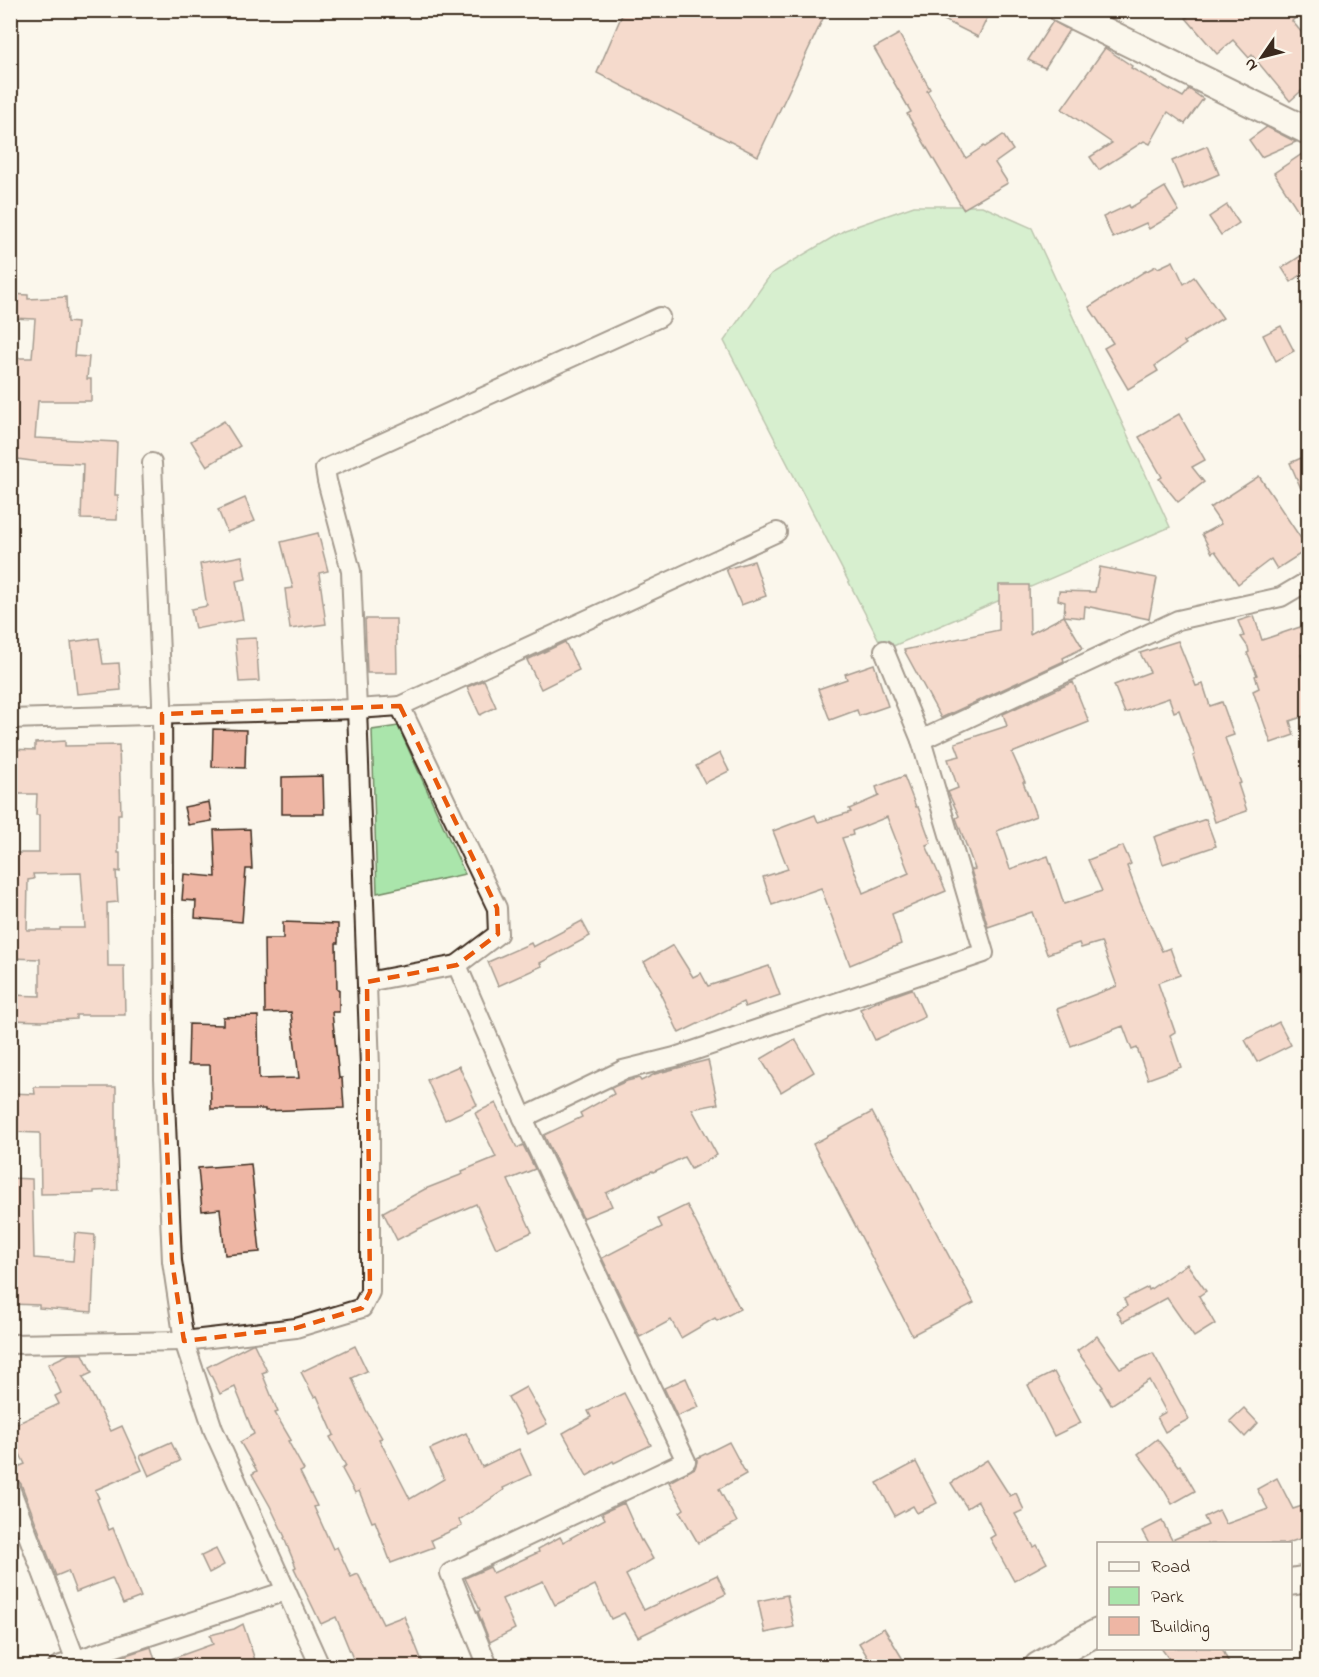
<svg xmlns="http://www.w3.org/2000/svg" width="1319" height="1677" font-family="'Indie Flower',sans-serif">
  <rect width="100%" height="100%" fill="#fbf7ec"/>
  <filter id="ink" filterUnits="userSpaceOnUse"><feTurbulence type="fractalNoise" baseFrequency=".0167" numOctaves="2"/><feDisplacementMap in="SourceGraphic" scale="12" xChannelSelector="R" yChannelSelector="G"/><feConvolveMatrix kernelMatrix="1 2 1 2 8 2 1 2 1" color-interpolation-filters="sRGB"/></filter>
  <g filter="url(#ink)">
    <g fill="#aae5ab" stroke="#728864" stroke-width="1.5">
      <path d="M914,206H982L1032,228L1170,527L884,650L724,341L771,274L845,230Z"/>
      <path d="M398,726L465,874L377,893L372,730Z"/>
    </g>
    <g fill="#eeb6a4" stroke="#3b2a1e" stroke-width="1.5" fill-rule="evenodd">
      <path d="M624,10H827L758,156L597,73Z"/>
      <path d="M924,10H991L978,37Z"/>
      <path d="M1195,10H1304L1292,21L1308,40V85L1290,101L1252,55L1249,58L1233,40L1217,54L1186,18Z"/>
      <path d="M1053,21L1069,30L1045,68L1028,60Z"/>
      <path d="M899,34L930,89L927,91L966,158L984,146L985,147L1003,135L1013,150L995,163L1008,183L963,209L907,114L911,112L874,48Z"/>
      <path d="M1105,48L1132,66L1131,68L1183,97L1189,89L1203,99L1185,124L1168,112L1150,144L1144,141L1099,170L1090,157L1112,143L1062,109Z"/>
      <path d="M1267,127L1296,142L1261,157L1249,140Z"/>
      <path d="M1207,146L1219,174L1184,189L1172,161Z"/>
      <path d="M1308,150V226L1274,173Z"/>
      <path d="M1165,187L1179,211L1149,229L1146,223L1113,238L1103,217L1129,205L1130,208Z"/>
      <path d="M1227,205L1239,223L1221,235L1209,217Z"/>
      <path d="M1302,255L1308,265V270L1291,282L1282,268Z"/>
      <path d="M1173,261L1184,284L1194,277L1223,318L1184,342L1186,344L1155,366L1158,371L1128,389L1104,348L1113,343L1089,307L1145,271V272L1156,266L1158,268Z"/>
      <path d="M10,294L28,295V299L66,297L67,322L77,323L74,356L89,357L87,379H91V401H38L35,438L117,442L115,495H118L117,520L81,519L83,464L39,462L10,458V358H32L35,319L10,318Z"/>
      <path d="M1281,326L1294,351L1276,361L1263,335Z"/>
      <path d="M1179,414L1205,460L1192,467L1204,482L1178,502L1159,479L1162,477L1139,437Z"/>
      <path d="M224,421L240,446L207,466L191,441Z"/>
      <path d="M1308,455V505L1290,463Z"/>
      <path d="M1259,476L1308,549L1277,569L1271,559L1238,584L1215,551L1212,553L1202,534L1221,524L1210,508Z"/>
      <path d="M245,498L255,521L227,532L218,510Z"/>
      <path d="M318,533L328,571L319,573L326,624L290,629L285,589L293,588L281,542Z"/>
      <path d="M242,556L246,579L236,581L243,620L195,629L191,609L207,606L200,564Z"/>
      <path d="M754,561L766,596L741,605L726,569Z"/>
      <path d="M1100,567L1157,578L1149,619L1085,606L1084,618L1064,616L1065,602L1058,600L1059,591L1095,592Z"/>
      <path d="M999,585H1029L1030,634L1064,616L1083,648L1063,658L1064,661L941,718L904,650L999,630Z"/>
      <path d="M1254,616L1262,640L1300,627L1308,652L1301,655L1308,676V715L1290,721L1294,735L1271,743L1253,691L1259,688L1255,676L1257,675L1247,653L1249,652L1248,647L1241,637L1244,636L1238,621Z"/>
      <path d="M365,619H396L397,673H367Z"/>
      <path d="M99,638L103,664L119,663L121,690L77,694L71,642Z"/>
      <path d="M256,638L259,681L239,682L235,639Z"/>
      <path d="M1178,641L1196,686L1203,684L1210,706L1222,702L1234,735L1225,738L1241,783L1238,784L1247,811L1215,822L1193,756L1195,755L1179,710L1174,712L1169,698L1125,713L1114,685L1150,672L1140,653Z"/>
      <path d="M565,642L579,670L541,689L527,660Z"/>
      <path d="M874,664L888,706L859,716L857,710L830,720L818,689L847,679L845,674Z"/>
      <path d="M484,680L496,707L480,715L467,687Z"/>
      <path d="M1073,682L1089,722L1012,753L1025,782H1023L1036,816L997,831L1010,869L1048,856L1064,904L1102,891L1088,860L1123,846L1131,864L1127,866L1140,901L1162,951L1170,948L1180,975L1158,983L1175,1032L1170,1035L1181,1067L1148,1079L1137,1048L1132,1050L1123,1026L1071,1046L1057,1009L1117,986L1101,942L1081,948L1079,943L1047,954L1032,912L988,927L971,870L975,869L956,818L959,816L948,792L958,788L948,759L960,756L955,743L1007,726L1003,714Z"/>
      <path d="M213,729L246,730L245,768L212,767Z"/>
      <path d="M65,741V746L119,745L121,814H118V853H120V872L116,871L118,902L107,903L108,966H124L125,1015H76V1019L42,1021L10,1020V995L40,996V959L10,958V853H39V815H36L37,794H10V749L35,750V743ZM81,873L85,928H60V930H27L28,880L34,879L33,874Z"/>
      <path d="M720,753L729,771L705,783L696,766Z"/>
      <path d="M323,776L324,814H282V777Z"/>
      <path d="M904,776L916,807H918L931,843L926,845L946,891L892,914L901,944L850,965L821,888L772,905L763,877L788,869L773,831L815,815L818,822L851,812L849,809L879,796L876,787ZM887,817L909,873L863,893L842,838L853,835L852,831Z"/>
      <path d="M209,802L212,821L188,825L184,807Z"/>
      <path d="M1206,819L1216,846L1163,864L1154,837Z"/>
      <path d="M250,829L252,869H246L242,922L195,918L196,901L182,900L184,874L216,877L214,830Z"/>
      <path d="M582,921L590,936L540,963L542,966L498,986L488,962L531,943L533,947Z"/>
      <path d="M283,922L338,924V943H336L337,989H339V1012H332L339,1078H342L344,1108L265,1111V1109H211L210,1065H188L189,1024L223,1025V1017L258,1016L259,1079L299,1078L291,1012L265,1013L264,939H283Z"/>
      <path d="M673,945L693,977L701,973L708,986L769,966L780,995L745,1007L743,1002L679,1033L660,993L662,992L644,962Z"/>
      <path d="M912,989L925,1017L875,1040L860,1009L881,1000Z"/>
      <path d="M1279,1022L1291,1045L1257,1062L1245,1040Z"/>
      <path d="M795,1039L814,1072L781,1092L761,1059Z"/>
      <path d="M708,1060L718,1104L692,1109L717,1155L691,1169L684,1157L653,1172L652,1171L606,1193L612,1206L583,1218L544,1135L582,1117L580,1113L614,1094L611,1088L627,1081L639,1078L641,1081L655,1074Z"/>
      <path d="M459,1066L477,1105L445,1120L427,1080Z"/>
      <path d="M34,1087H116V1132L118,1190L94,1191V1193L41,1194L40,1133L10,1132V1093L35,1094Z"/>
      <path d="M496,1103L517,1148L523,1145L535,1169L508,1180L532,1232L496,1248L476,1204L416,1230L397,1240L383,1212L425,1189L463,1174L462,1171L496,1157L475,1113Z"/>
      <path d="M872,1112L974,1303L912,1335L813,1144Z"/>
      <path d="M251,1164L260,1252L225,1255L220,1209L202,1211L198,1168Z"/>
      <path d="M10,1178L32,1179L34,1258L73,1261L75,1233L95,1235L92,1312L39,1308V1305L10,1304Z"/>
      <path d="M687,1205L740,1309L717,1321L715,1318L681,1338L671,1320L640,1337L602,1258L662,1227L658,1219Z"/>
      <path d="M1187,1264L1206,1291L1199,1296L1215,1324L1194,1337L1167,1298L1123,1322L1117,1312L1127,1306L1124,1299L1148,1287L1149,1290Z"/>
      <path d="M1097,1336L1120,1368L1153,1353L1189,1419L1165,1432L1157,1417L1166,1412L1149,1380L1111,1405L1101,1388L1103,1387L1077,1351Z"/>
      <path d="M252,1344H254L267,1371L262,1373L278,1412L275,1413L291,1440L288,1441L304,1470L300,1472L317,1506L314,1507L333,1549L337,1547L351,1577L358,1574L383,1624L404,1616L424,1666H356L336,1617L321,1624L294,1568L296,1567L284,1538L285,1537L270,1506L252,1474L257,1471L240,1442L254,1434L235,1387L220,1394L207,1367Z"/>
      <path d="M355,1346L367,1371L352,1378L366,1410L382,1438L379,1439L410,1499L444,1479L430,1449L466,1433L482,1467L519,1449L531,1475L503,1488L504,1490L459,1520L462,1526L431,1540L434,1547L391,1563L375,1521L372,1522L359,1491L355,1493L342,1469L346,1466L330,1437L334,1435L317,1396L314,1397L301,1372Z"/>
      <path d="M69,1354H83L92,1373L83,1377L111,1431L122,1426L142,1470L95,1490L99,1498L97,1499L109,1530L113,1528L141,1597L123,1604L112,1578L76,1592L68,1571L56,1576L21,1484L17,1479L10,1477V1470L25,1464L10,1434V1427L59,1404L55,1396L61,1393L48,1364Z"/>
      <path d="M1054,1372L1081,1423L1054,1436L1028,1385Z"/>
      <path d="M686,1378L699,1407L677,1416L664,1388Z"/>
      <path d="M526,1387L547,1424L528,1434L508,1397Z"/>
      <path d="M624,1393L651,1445L614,1463L613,1461L587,1476L563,1433L591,1417L588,1411Z"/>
      <path d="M1244,1408L1258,1423L1245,1437L1230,1421Z"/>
      <path d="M1157,1439L1178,1466L1180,1465L1195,1491L1172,1504L1160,1483L1138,1454Z"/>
      <path d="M171,1442L180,1461L149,1476L140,1456Z"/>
      <path d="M729,1442L746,1474L719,1489L737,1522L698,1543L680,1512L684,1509L669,1482L695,1468L697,1462V1458Z"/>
      <path d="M987,1460L1010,1496L1016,1493L1024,1510L1015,1514L1034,1547L1037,1545L1047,1563L1014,1581L990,1538L995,1535L978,1501L967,1508L951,1483Z"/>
      <path d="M916,1462L937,1503L917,1513L913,1506L895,1516L877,1483Z"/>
      <path d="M1277,1478L1293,1509L1308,1504V1536L1285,1544H1149L1142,1531L1162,1521L1172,1540L1208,1525L1204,1517L1219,1510L1226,1524L1268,1509L1257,1489Z"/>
      <path d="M624,1503L641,1541L642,1540L653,1559L626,1575L644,1610L717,1575L726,1594L638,1637L624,1613L611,1619L595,1585L555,1605L543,1581L502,1599L515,1629L490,1642L478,1612L480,1610L465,1578L490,1567L493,1573L539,1552L538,1549L560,1537L563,1542L605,1519L602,1513Z"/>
      <path d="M216,1549L224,1565L209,1573L201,1556Z"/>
      <path d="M787,1595L794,1627L765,1633L758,1601Z"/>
      <path d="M243,1624L257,1666H157V1664L213,1644L210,1635L234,1629Z"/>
      <path d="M884,1628L907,1666H873L859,1643Z"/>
      <path d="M151,1647L157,1666H92Z"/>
      <path d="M1161,1648H1222L1230,1666H1174Z"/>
    </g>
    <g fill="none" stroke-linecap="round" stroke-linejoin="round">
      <defs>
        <g id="minor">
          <path d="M152,463L162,702L164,1078L172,1261L184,1341L213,1429L320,1666"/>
          <path d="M884,650L921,740L1178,620L1281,597L1308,581"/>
          <path d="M10,719L357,709L400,706"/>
          <path d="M367,982L457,965"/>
          <path d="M523,1118L457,965L498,934L497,908L400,706L777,532"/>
          <path d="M10,1344L184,1341L296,1328L362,1308L370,1292V1067L357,709L351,571L327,481L325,469L660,317"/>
          <path d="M10,1488L76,1661"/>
          <path d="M58,1666L286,1591"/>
          <path d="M488,1666L450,1573L686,1461L523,1118L623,1070L675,1057L984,953L921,740"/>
        </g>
        <g id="secondary">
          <path d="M1062,10L1308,131"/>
          <path d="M1290,1582L1308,1579"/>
          <path d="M1038,1666L1075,1644L1098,1632"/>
        </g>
      </defs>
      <use href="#minor" stroke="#3b2a1e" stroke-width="22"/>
      <use href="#secondary" stroke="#3b2a1e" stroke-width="30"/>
      <use href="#minor" stroke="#fbf7ec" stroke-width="18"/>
      <use href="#secondary" stroke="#fbf7ec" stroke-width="26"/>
    </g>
  </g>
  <path d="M0 0H1319V1677H0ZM400,706L497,908L498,934L457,965L367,982L370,1292L362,1308L296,1328L184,1341L172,1261L164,1078L162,714Z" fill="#fbf7ec" fill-opacity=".55" fill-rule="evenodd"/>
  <path fill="none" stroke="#e8590c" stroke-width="4.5" stroke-dasharray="12 8" stroke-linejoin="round" d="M400,706L497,908L498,934L457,965L367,982L370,1292L362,1308L296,1328L184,1341L172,1261L164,1078L162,714Z"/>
  <rect width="1319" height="1677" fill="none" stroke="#fbf7ec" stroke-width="36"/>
  <rect x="18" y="18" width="1283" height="1641" fill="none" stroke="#3b2a1e" stroke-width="2" filter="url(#ink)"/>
  <rect x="1097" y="1542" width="195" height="108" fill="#fbf7ec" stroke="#aea59a" stroke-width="1.5"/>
  <rect x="1109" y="1562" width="30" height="9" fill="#fbf7ec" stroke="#aea59a" stroke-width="1.5"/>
  <text x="1151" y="1572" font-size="18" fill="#3b2a1e">Road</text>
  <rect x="1109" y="1587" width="30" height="18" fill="#aae5ab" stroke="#aea59a" stroke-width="1.5"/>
  <text x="1151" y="1602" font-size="18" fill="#3b2a1e">Park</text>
  <rect x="1109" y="1617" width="30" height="18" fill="#eeb6a4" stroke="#aea59a" stroke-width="1.5"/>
  <text x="1151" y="1632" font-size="18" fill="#3b2a1e">Building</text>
  <g transform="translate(1262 57) rotate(235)" stroke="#fbf7ec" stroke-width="4.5" paint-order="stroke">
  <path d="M0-4.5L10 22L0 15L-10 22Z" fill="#3b2a1e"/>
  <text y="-9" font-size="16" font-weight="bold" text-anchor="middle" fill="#3b2a1e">N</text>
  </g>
</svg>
